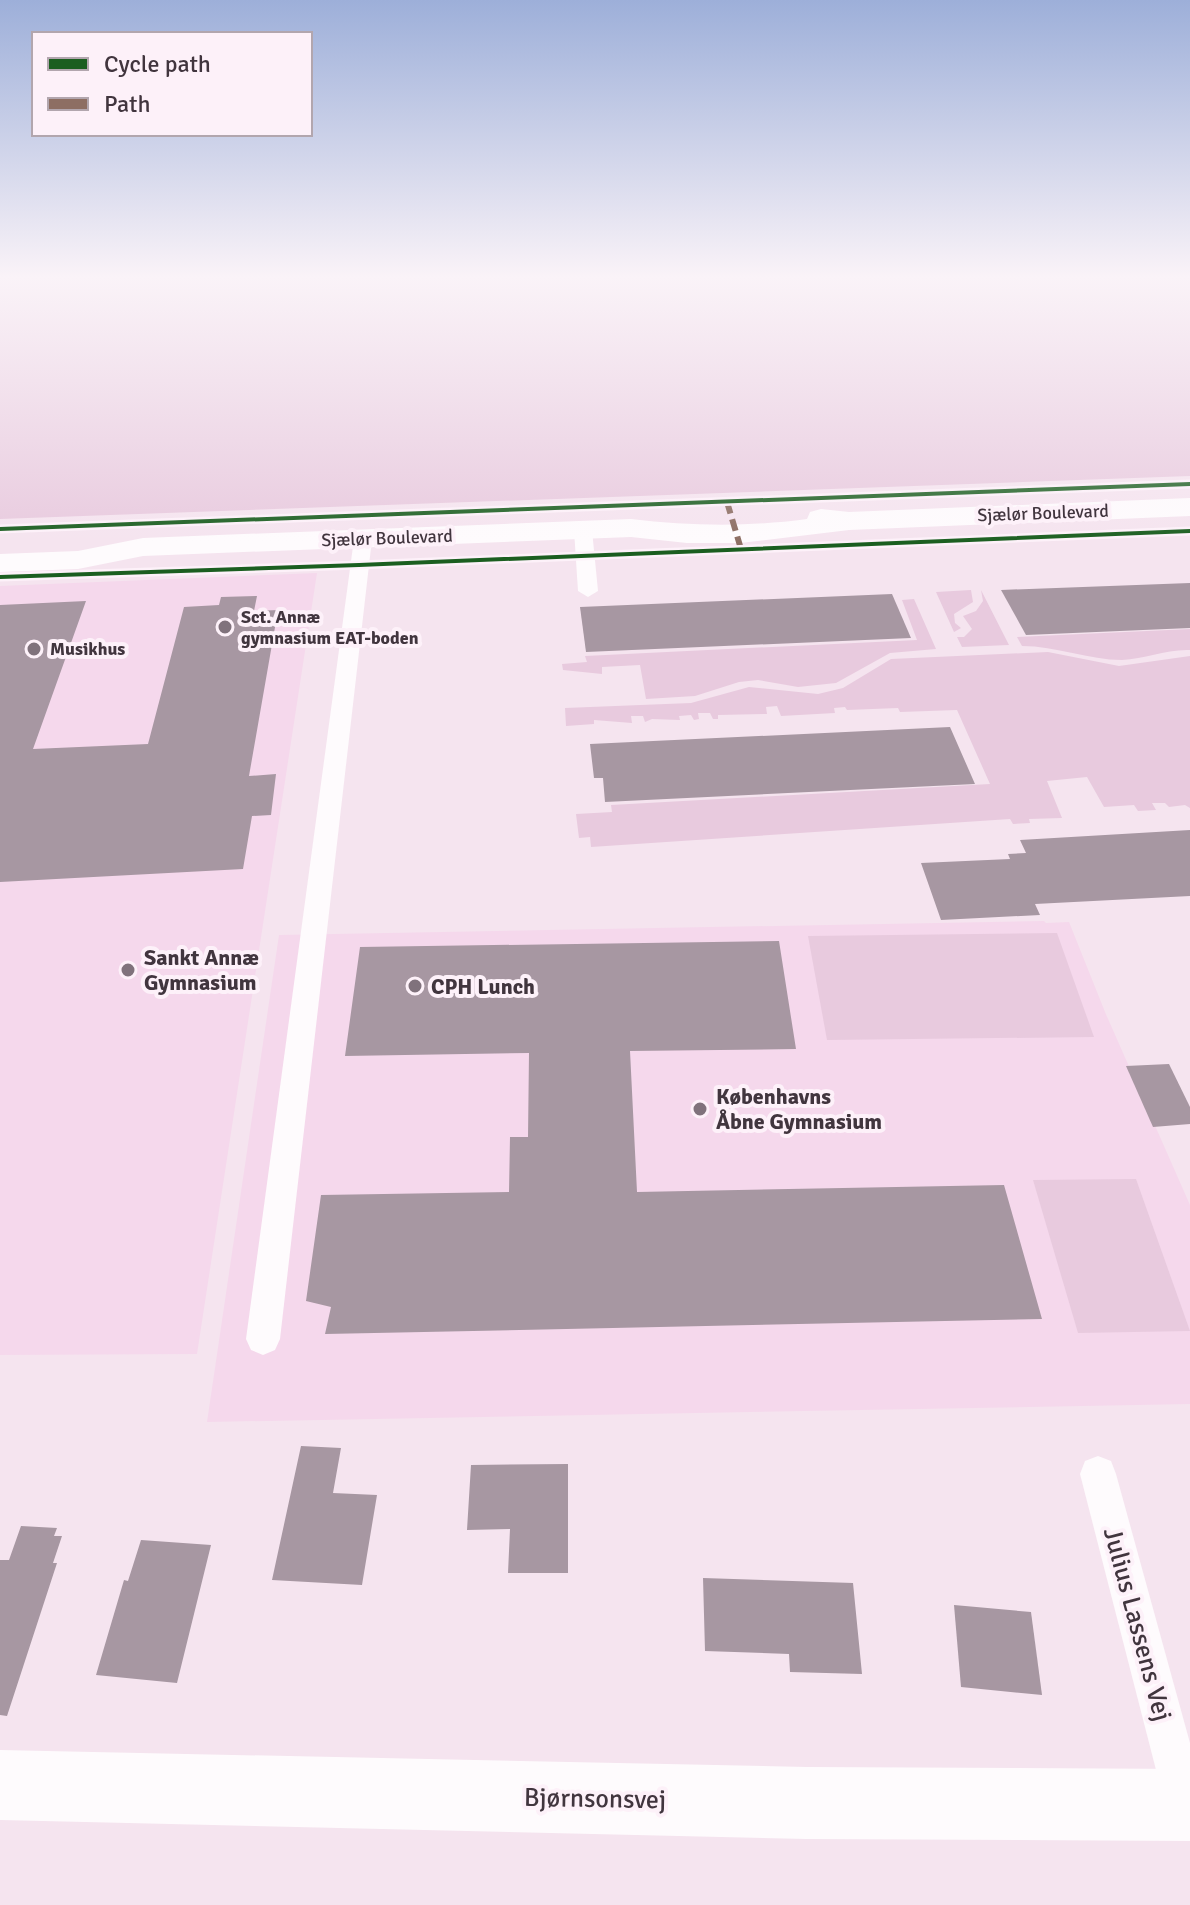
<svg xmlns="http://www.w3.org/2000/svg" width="1190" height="1905" font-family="Signika,sans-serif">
  <rect width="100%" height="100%" fill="#f5e4ef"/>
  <g fill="#f5d8ec">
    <path d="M317,573L197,1354L0,1355V586Z"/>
    <path d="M1044,921L1046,923L1069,922L1105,1012L1190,1205V1404L207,1422L279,935Z"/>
  </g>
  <g fill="#e8cade">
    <path d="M0,276H1190V476L0,519Z"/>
    <path d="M971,590L973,602L954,614L955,623L961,628L954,632L936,592Z"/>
    <path d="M981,590L1009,645L962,647L957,637H964L972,629L963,616L976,611L983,601Z"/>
    <path d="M914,599L936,649L890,653L836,683L798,687L758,680L739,682L695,696L646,699L640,665L602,667V674L563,670L562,664L587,662L585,656L917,640L902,600Z"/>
    <path d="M1190,629V650C1166,649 1145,659 1122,660C1089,660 1056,646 1022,646L1017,637Z"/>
    <path d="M1048,652L1119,666L1190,656V808L1185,805L1169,807L1165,803H1152L1156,810L1138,811L1134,805L1104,807L1087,777L1047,781L1062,818L1029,819L1030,823L1013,824L1010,819L591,847L590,837L579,838L576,814L612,812L611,805L990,784L957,710L900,712L898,708L847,710L845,707L834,708L835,713L781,716L777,706L766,707L767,714L718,715V719H713L710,713H698L699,719L694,720L691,715L679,716L680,720L652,719L645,722L643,716H631L632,723L594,720V724L566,726L565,708L691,703L749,687L818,694L843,688L891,659Z"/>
    <path d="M1057,933L1094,1037L827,1040L808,936Z"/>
    <path d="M1136,1179L1190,1331L1078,1333L1033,1180Z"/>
  </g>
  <g fill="#a797a2">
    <path d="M1190,583V628L1026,635L1001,590Z"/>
    <path d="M892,594L911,638L586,652L580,607Z"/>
    <path d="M257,596L254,611L278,610L249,776L276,774L271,815L252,816L243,869L0,882V605L86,601L33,749L148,744L184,607L219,605L221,597Z"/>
    <path d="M950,727L975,784L605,802L603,778H594L590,744Z"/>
    <path d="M1190,830V896L1035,904L1040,915L941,920L921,863L1010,859L1008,854L1026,853L1020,840Z"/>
    <path d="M779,941L796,1049L630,1051L637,1192L1004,1185L1042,1319L325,1334L331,1307L306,1301L321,1195L509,1192L510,1137H528L529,1053L345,1056L360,947Z"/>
    <path d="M1169,1064L1190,1107V1124L1153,1127L1126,1066Z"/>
    <path d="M301,1446L341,1448L333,1493L377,1495L362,1585L272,1580Z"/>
    <path d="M568,1464V1573H508L510,1529L467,1530L471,1465Z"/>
    <path d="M21,1526L57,1528L54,1536H62L53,1563H57L7,1716L0,1715V1560H9Z"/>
    <path d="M141,1540L211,1545L177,1683L96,1675L124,1580L128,1581Z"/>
    <path d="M703,1578L853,1583L862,1674L790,1672L789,1654L705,1651Z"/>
    <path d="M954,1605L1031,1612L1042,1695L961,1687Z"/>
  </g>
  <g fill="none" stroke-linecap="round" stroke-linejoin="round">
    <g fill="#fefbfd" fill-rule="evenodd">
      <path d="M583,525L592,530L598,591L588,597L578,591L574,530Z"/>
      <path d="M363,534L372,539L280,1339L275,1350L263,1355L251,1350L246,1339L354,539Z"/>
      <path d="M1098,1456L1111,1461L1116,1474L1190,1743V1820L1185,1822L1170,1816L1164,1801L1080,1474L1085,1461Z"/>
    </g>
    <path fill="#fefbfd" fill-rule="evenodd" d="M0,1750L807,1767L1190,1769V1841L807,1839L0,1820Z"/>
    <path fill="#fefbfd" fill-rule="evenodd" d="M1190,498V516L849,530L740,543H687L631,537L143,556L78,569L0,572V554L78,551L143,538L631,519C690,526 748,527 807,519L810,512L821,509L849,512Z"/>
    <path stroke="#8d6e63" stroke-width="6" stroke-dasharray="12 6" stroke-linecap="butt" d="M727,502L741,549"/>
    <defs>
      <g id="cycleway">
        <path d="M1190,482V486L0,531V527Z"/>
        <path d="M1190,529V533L359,567L0,579V575L359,563Z"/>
      </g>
    </defs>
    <use href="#cycleway" stroke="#fdf1f9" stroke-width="5"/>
    <use href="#cycleway" fill="#1b5e20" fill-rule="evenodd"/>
  </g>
  <linearGradient id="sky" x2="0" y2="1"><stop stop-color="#9dafd9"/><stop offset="0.51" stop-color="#faf3f8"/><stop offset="1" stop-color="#faf3f8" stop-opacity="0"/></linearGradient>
  <rect width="1190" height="543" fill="url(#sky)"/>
  <g fill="#80727c" stroke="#fdf1f9" stroke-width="3">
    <circle cx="225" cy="627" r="8"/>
    <circle cx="34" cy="649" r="8"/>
    <circle cx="128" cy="970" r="8"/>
    <circle cx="415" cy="986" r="8"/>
    <circle cx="700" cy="1109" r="8"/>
  </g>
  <g text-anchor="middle" stroke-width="8" stroke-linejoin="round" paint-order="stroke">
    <g font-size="18" fill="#41353e" stroke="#fdf1f9">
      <text transform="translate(1043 513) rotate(-2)" y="6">Sjælør Boulevard</text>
      <text transform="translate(387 538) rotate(-2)" y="6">Sjælør Boulevard</text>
    </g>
    <g font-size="18" font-weight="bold" fill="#41353e" stroke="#fdf1f9" text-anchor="start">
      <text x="241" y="623">Sct. Annæ<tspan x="241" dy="21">gymnasium EAT-boden</tspan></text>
      <text x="50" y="655">Musikhus</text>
    </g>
    <g font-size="22" font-weight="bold" fill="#41353e" stroke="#fdf1f9" text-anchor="start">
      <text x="144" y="965">Sankt Annæ<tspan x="144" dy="25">Gymnasium</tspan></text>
      <text x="431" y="994">CPH Lunch</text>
      <text x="716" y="1104">Københavns<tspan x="716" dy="25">Åbne Gymnasium</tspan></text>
    </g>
    <g font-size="26" fill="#41353e" stroke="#fdf1f9">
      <text transform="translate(1138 1624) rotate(75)" y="9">Julius Lassens Vej</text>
      <text transform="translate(595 1798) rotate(1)" y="9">Bjørnsonsvej</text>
    </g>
  </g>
  <rect x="32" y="32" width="280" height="104" fill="#fdf1f9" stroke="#b2a6ae" stroke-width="2"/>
  <rect x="48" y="58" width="40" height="12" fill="#1b5e20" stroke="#b2a6ae" stroke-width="2"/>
  <text x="104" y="72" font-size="24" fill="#41353e">Cycle path</text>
  <rect x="48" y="98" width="40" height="12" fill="#8d6e63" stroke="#b2a6ae" stroke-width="2"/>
  <text x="104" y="112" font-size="24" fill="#41353e">Path</text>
</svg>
